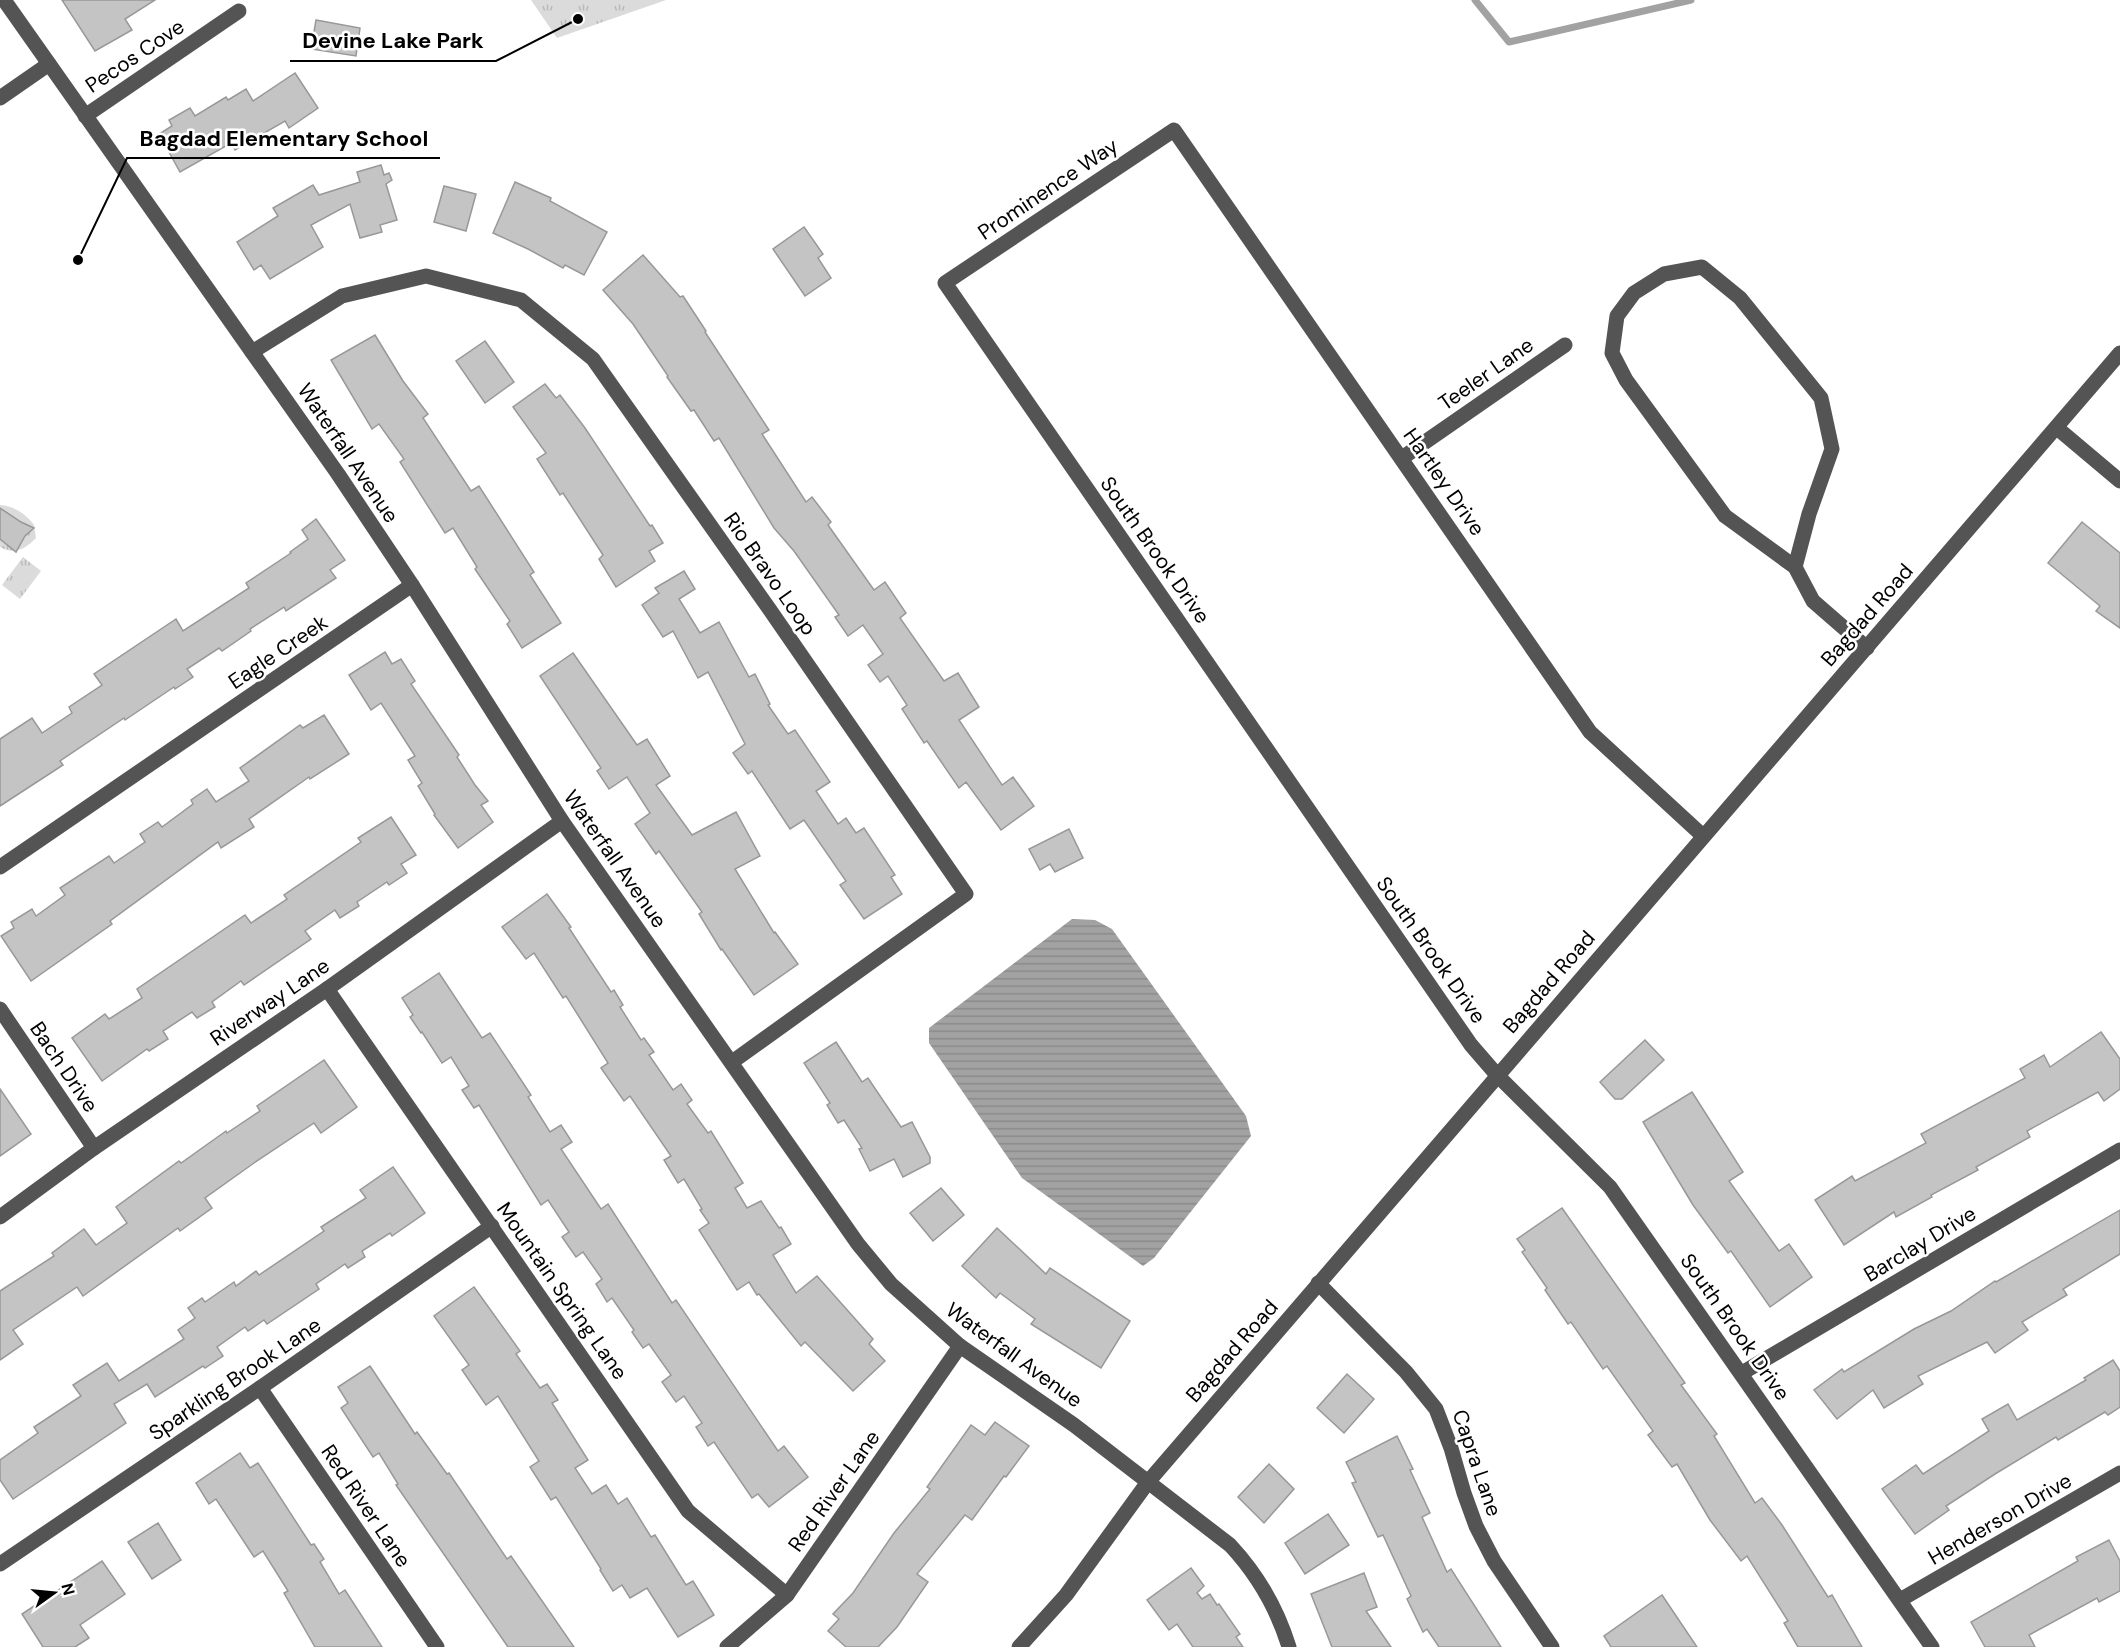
<svg xmlns="http://www.w3.org/2000/svg" width="2120" height="1647" font-family="'DM Sans',sans-serif">
  <defs>
    <pattern id="grass-tufts" width="24" height="20" patternUnits="userSpaceOnUse" patternTransform="scale(1.5)"><rect width="24" height="20" fill="#dbdbdb"/><path d="M3 7l-1-3M5 7V3M7 7l1-3M15 17l-1-3M17 17v-4M19 17l1-3" fill="none" stroke="#bababa"/></pattern>
    <pattern id="water-rules" width="6" height="5" patternUnits="userSpaceOnUse" patternTransform="scale(1.5)"><rect width="6" height="5" fill="#a2a2a2"/><path d="M0 2.5h6" fill="none" stroke="#8a8a8a"/></pattern>
  </defs>
  <rect width="100%" height="100%" fill="#fff"/>
  <g fill="url(#grass-tufts)">
    <path d="M531,0H666L557,38Z"/>
    <path d="M0,505C14,506 26,514 34,525L36,538C25,549 15,555 0,547Z"/>
    <path d="M23,557L41,571L20,599L2,585Z"/>
  </g>
  <path fill="url(#water-rules)" d="M1072,919L1095,920L1112,929L1246,1116L1251,1136L1154,1258L1143,1266L1022,1178L929,1043V1028Z"/>
  <g fill="none" stroke-linecap="round" stroke-linejoin="round">
    <path stroke="#a2a2a2" stroke-width="7" d="M1475,0L1509,42L1691,0"/>
  </g>
  <g fill="#c4c4c4" stroke="#989898" stroke-width="1.5">
    <path d="M62,0H155L125,19L132,30L95,51Z"/>
    <path d="M316,20L360,28L356,56L311,49Z"/>
    <path d="M295,73L318,108L289,128L285,121L235,150L231,143L180,172L159,134L172,126L169,120L190,108L195,116L226,97L228,100L246,89L253,101Z"/>
    <path d="M381,165L384,175L389,173L392,180L386,184L397,220L380,225L382,232L360,238L350,204L311,225L323,247L270,279L261,265L254,270L237,242L278,216L273,208L313,185L319,195L360,182L357,172Z"/>
    <path d="M515,182L551,198L550,201L607,232L584,275L565,265L563,268L528,249L493,233Z"/>
    <path d="M444,186L476,194L466,231L434,222Z"/>
    <path d="M804,227L823,254L818,258L831,278L805,296L773,249Z"/>
    <path d="M643,255L680,297L683,296L706,331L705,332L769,430L762,434L806,502L812,497L831,522L828,525L874,590L885,582L906,613L900,618L944,681L958,673L979,707L959,720L1002,785L1013,777L1034,806L1001,830L966,782L959,788L927,741L924,743L902,709L907,705L888,676L880,682L868,665L883,654L863,625L848,636L835,617L839,615L794,551L774,528L719,438L714,441L694,410L691,411L667,377L668,376L633,324L603,290Z"/>
    <path d="M375,335L403,381L428,414L423,418L471,491L479,486L534,572L530,575L561,623L522,648L507,624L510,621L475,569L477,567L453,528L445,533L400,462L404,459L379,424L372,429L331,360Z"/>
    <path d="M485,341L514,382L485,403L456,361Z"/>
    <path d="M545,384L556,398L560,395L585,428L650,526L652,525L663,543L649,551L655,561L616,587L599,559L603,555L563,493L560,495L537,459L546,453L513,407Z"/>
    <path d="M0,508L21,522L34,528L25,536L16,552L0,539Z"/>
    <path d="M316,519L345,560L330,570L336,578L286,611L284,607L250,629L251,631L222,651L219,648L187,669L193,677L175,689L174,687L125,720L124,718L60,761L63,765L0,806V739L32,718L42,733L72,713L69,707L102,685L94,674L176,619L183,631L249,588L246,583L291,553L290,552L308,539L302,530Z"/>
    <path d="M2082,522L2120,553V628L2096,611L2100,606L2048,563Z"/>
    <path d="M684,571L695,589L679,599L700,633L719,622L749,677L755,674L770,704L768,705L788,734L795,730L830,782L816,791L838,824L846,818L856,833L864,828L895,875L891,877L902,894L864,919L840,885L846,881L804,820L790,829L752,771L748,774L733,753L745,744L708,672L698,678L673,631L663,637L642,605L659,593L655,588Z"/>
    <path d="M385,652L392,664L401,659L415,681L411,684L459,755L457,757L475,785L488,801L481,805L493,822L458,848L434,815L435,814L418,786L422,783L408,760L415,756L381,703L371,710L349,675Z"/>
    <path d="M573,653L637,745L647,739L670,776L656,785L692,835L736,812L760,856L735,869L774,933L775,932L798,964L754,995L722,949L721,950L699,914L702,912L659,851L656,854L635,824L650,813L627,777L609,789L597,771L601,768L540,676Z"/>
    <path d="M324,715L349,754L310,779L309,777L249,819L254,827L221,848L218,842L110,921L112,924L31,981L1,936L14,928L11,922L32,909L36,916L65,895L60,888L109,856L114,863L145,842L140,834L158,822L162,827L193,804L191,800L207,789L216,802L249,781L240,768L300,725L303,728Z"/>
    <path d="M391,817L416,855L401,864L407,873L389,885L387,882L357,902L359,906L340,918L335,910L305,931L311,939L244,985L241,981L212,1002L215,1007L197,1018L192,1012L163,1031L168,1039L149,1051L147,1049L102,1081L72,1038L105,1014L109,1019L142,998L137,989L245,915L251,923L287,899L284,895L361,842L358,838Z"/>
    <path d="M1069,829L1083,858L1055,872L1050,864L1040,870L1029,849Z"/>
    <path d="M547,894L571,927L569,928L611,992L614,990L623,1005L620,1007L641,1040L644,1038L654,1052L649,1055L673,1090L681,1084L692,1100L687,1104L708,1133L711,1131L743,1183L735,1188L747,1208L761,1201L779,1228L781,1227L791,1244L773,1255L796,1293L817,1276L873,1339L869,1344L885,1361L853,1391L805,1342L801,1346L759,1294L757,1295L749,1282L737,1290L699,1230L709,1223L700,1210L702,1209L684,1179L678,1183L664,1160L671,1156L630,1096L624,1101L601,1068L608,1063L566,996L563,998L534,953L526,959L502,927Z"/>
    <path d="M439,973L482,1038L490,1033L531,1095L528,1097L550,1132L561,1125L572,1142L561,1149L601,1209L608,1204L672,1303L676,1300L778,1451L784,1446L808,1477L769,1507L758,1494L752,1498L714,1442L708,1446L696,1427L702,1423L684,1396L676,1402L662,1382L671,1375L649,1344L643,1348L632,1332L634,1330L612,1298L607,1302L596,1284L602,1279L583,1252L576,1257L562,1237L569,1232L548,1200L541,1205L479,1105L474,1108L462,1090L469,1086L451,1057L442,1063L422,1032L421,1033L410,1017L413,1015L402,998Z"/>
    <path d="M2101,1032L2120,1059V1089L2104,1101L2098,1092L2027,1131L2030,1137L1976,1167L1978,1170L1931,1195L1932,1197L1896,1217L1894,1212L1844,1245L1815,1200L1852,1176L1855,1181L1926,1143L1921,1134L2025,1078L2020,1069L2044,1055L2050,1067Z"/>
    <path d="M1645,1040L1664,1060L1622,1099H1615L1600,1082Z"/>
    <path d="M836,1042L862,1082L868,1078L901,1127L912,1122L930,1157V1163L903,1177L894,1159L870,1171L859,1149L862,1148L844,1120L838,1123L827,1105L830,1103L804,1063Z"/>
    <path d="M324,1060L357,1107L321,1133L314,1123L254,1163L205,1198L212,1208L180,1231L178,1228L83,1296L77,1287L13,1330L23,1344L0,1360V1291L54,1256L52,1253L84,1229L96,1245L127,1223L116,1207L179,1161L181,1163L226,1131L227,1133L260,1111L257,1106Z"/>
    <path d="M0,1089L31,1134L0,1156Z"/>
    <path d="M1692,1092L1743,1172L1729,1181L1779,1251L1789,1244L1812,1277L1770,1307L1731,1251L1728,1253L1693,1205L1643,1122Z"/>
    <path d="M393,1167L425,1213L392,1236L390,1233L362,1251L365,1257L348,1268L345,1264L316,1284L319,1289L267,1324L264,1320L248,1331L245,1327L217,1347L223,1356L205,1368L203,1366L155,1397L147,1384L114,1404L126,1423L13,1499L0,1480V1460L38,1433L34,1427L81,1396L73,1385L107,1363L119,1381L184,1339L178,1330L195,1318L188,1308L202,1298L205,1302L234,1282L236,1286L256,1271L259,1275L324,1231L321,1227L366,1198L360,1190Z"/>
    <path d="M941,1188L964,1215L933,1241L910,1213Z"/>
    <path d="M1562,1208L1685,1383L1681,1385L1717,1434L1714,1436L1755,1503L1762,1498L1782,1525L1828,1597L1832,1595L1862,1647H1798L1784,1623L1788,1621L1747,1556L1741,1561L1710,1520L1677,1464L1672,1467L1648,1435L1653,1431L1607,1366L1603,1369L1571,1322L1568,1324L1545,1290L1547,1288L1522,1252L1525,1250L1517,1239Z"/>
    <path d="M2120,1210V1254L2063,1289L2067,1295L2022,1322L2028,1330L1995,1353L1987,1342L1918,1376L1923,1384L1884,1408L1873,1390L1837,1419L1814,1390L1842,1369L1844,1372L1914,1329L1951,1311L1995,1281L1996,1282Z"/>
    <path d="M997,1228L1046,1274L1050,1268L1130,1321L1101,1368L1031,1324L1035,1319L1000,1293L996,1298L962,1266Z"/>
    <path d="M474,1287L520,1351L516,1354L540,1388L547,1384L558,1400L552,1403L588,1460L575,1468L592,1494L606,1485L618,1504L627,1498L651,1537L655,1535L686,1585L693,1581L714,1615L678,1637L647,1588L630,1598L622,1585L613,1591L600,1570L601,1569L556,1497L551,1500L530,1467L539,1461L498,1396L486,1405L462,1370L469,1365L434,1316Z"/>
    <path d="M2113,1360L2120,1371V1407L2108,1415L2105,1412L2058,1440L2056,1437L1995,1474L1946,1506L1949,1510L1915,1534L1882,1489L1916,1465L1923,1474L1989,1431L1982,1419L2008,1404L2017,1420L2086,1380L2084,1378Z"/>
    <path d="M370,1366L415,1434L417,1432L447,1474L449,1473L507,1559L511,1556L574,1647H508L396,1485L398,1484L379,1453L373,1457L341,1408L348,1403L338,1387Z"/>
    <path d="M1347,1374L1374,1399L1344,1433L1317,1408Z"/>
    <path d="M995,1422L1029,1446L1006,1477L1004,1476L972,1520L965,1515L917,1574L928,1582L897,1627L878,1647H846L828,1631L839,1619L833,1614L853,1593L894,1533L930,1489L927,1487L971,1425L985,1435Z"/>
    <path d="M1397,1436L1413,1469L1410,1470L1430,1513L1422,1517L1447,1572L1451,1569L1501,1647H1439L1427,1629L1423,1632L1407,1599L1411,1596L1383,1535L1378,1537L1352,1483L1356,1482L1346,1462Z"/>
    <path d="M240,1453L250,1468L258,1463L311,1545L314,1544L324,1559L320,1562L339,1594L345,1590L382,1647H315L284,1593L288,1591L263,1551L254,1557L216,1499L209,1504L196,1483Z"/>
    <path d="M1269,1464L1294,1489L1264,1523L1238,1497Z"/>
    <path d="M1328,1514L1349,1545L1305,1574L1285,1543Z"/>
    <path d="M158,1523L181,1560L152,1579L128,1542Z"/>
    <path d="M2109,1540L2120,1561V1591L2099,1602L2097,1598L2029,1635L2035,1647H1985L1971,1622L2078,1561L2076,1557Z"/>
    <path d="M102,1561L125,1594L80,1625L89,1638L75,1647H43L22,1614Z"/>
    <path d="M1191,1568L1204,1586L1197,1593L1202,1599L1210,1594L1217,1605L1219,1604L1240,1634L1236,1637L1243,1647H1193L1177,1624L1169,1630L1147,1600Z"/>
    <path d="M1364,1573L1377,1607L1366,1611L1391,1647H1332L1311,1594Z"/>
    <path d="M1662,1595L1697,1647H1611L1604,1636Z"/>
  </g>
  <g fill="none" stroke-linecap="round" stroke-linejoin="round">
    <g stroke="#545454" stroke-width="15">
      <path d="M4,0L338,474L412,585L562,821L858,1244L891,1284L960,1346L1074,1425L1230,1545C1258,1575 1277,1608 1289,1647"/>
      <path d="M0,98L49,64"/>
      <path d="M85,116L239,11"/>
      <path d="M252,352L342,296L426,276L521,300L593,359L770,610L966,894L732,1062"/>
      <path d="M2057,428L2120,481"/>
      <path d="M1402,458L1565,345"/>
      <path d="M1795,567L1725,516L1626,380L1612,353L1617,316L1634,293L1664,274L1702,267L1740,298L1821,398L1832,449L1809,514L1795,567L1813,601L1867,648"/>
      <path d="M1703,836L1590,732L1174,130L945,283L1471,1045L1497,1075L1610,1187L1932,1647"/>
      <path d="M0,867L412,585"/>
      <path d="M327,989L688,1511L787,1595"/>
      <path d="M0,1009L94,1148"/>
      <path d="M0,1217L94,1148L327,989L562,821"/>
      <path d="M1318,1283L1406,1372L1436,1409L1451,1448L1464,1493L1476,1526L1494,1561L1552,1647"/>
      <path d="M1742,1373L2120,1150"/>
      <path d="M260,1388L437,1647"/>
      <path d="M0,1564L260,1388L492,1226"/>
      <path d="M1900,1600L2120,1473"/>
      <path d="M727,1647L787,1595L960,1346"/>
      <path d="M1019,1647L1066,1595L1148,1482L2120,353"/>
    </g>
  </g>
  <g text-anchor="middle" stroke-width="5" stroke-linejoin="round" paint-order="stroke">
    <g font-size="21" fill="#000" stroke="#fff">
      <text transform="translate(135 56) rotate(-34)" y="7">Pecos Cove</text>
      <text transform="translate(1048 189) rotate(-34)" y="7">Prominence Way</text>
      <text transform="translate(1486 374) rotate(-35)" y="7">Teeler Lane</text>
      <text transform="translate(348 453) rotate(56)" y="7">Waterfall Avenue</text>
      <text transform="translate(1444 482) rotate(55)" y="7">Hartley Drive</text>
      <text transform="translate(1155 550) rotate(55)" y="7">South Brook Drive</text>
      <text transform="translate(770 574) rotate(55)" y="7">Rio Bravo Loop</text>
      <text transform="translate(1867 615) rotate(-49)" y="7">Bagdad Road</text>
      <text transform="translate(278 652) rotate(-34)" y="7">Eagle Creek</text>
      <text transform="translate(615 859) rotate(55)" y="7">Waterfall Avenue</text>
      <text transform="translate(1431 950) rotate(55)" y="7">South Brook Drive</text>
      <text transform="translate(1549 982) rotate(-49)" y="7">Bagdad Road</text>
      <text transform="translate(270 1002) rotate(-34)" y="7">Riverway Lane</text>
      <text transform="translate(64 1067) rotate(56)" y="7">Bach Drive</text>
      <text transform="translate(1920 1244) rotate(-31)" y="7">Barclay Drive</text>
      <text transform="translate(562 1291) rotate(55)" y="7">Mountain Spring Lane</text>
      <text transform="translate(1735 1327) rotate(55)" y="7">South Brook Drive</text>
      <text transform="translate(1232 1351) rotate(-49)" y="7">Bagdad Road</text>
      <text transform="translate(1014 1355) rotate(36)" y="7">Waterfall Avenue</text>
      <text transform="translate(235 1379) rotate(-34)" y="7">Sparkling Brook Lane</text>
      <text transform="translate(1477 1463) rotate(71)" y="7">Capra Lane</text>
      <text transform="translate(834 1491) rotate(-55)" y="7">Red River Lane</text>
      <text transform="translate(366 1506) rotate(56)" y="7">Red River Lane</text>
      <text transform="translate(2000 1519) rotate(-30)" y="7">Henderson Drive</text>
    </g>
  </g>
  <path fill="none" stroke="#000" stroke-width="2" d="M578 19L496 61H290M78 260L127 158H440"/>
  <g fill="#000" stroke="#fff" stroke-width="2">
    <circle cx="578" cy="19" r="6"/>
    <circle cx="78" cy="260" r="6"/>
  </g>
  <g font-size="22" text-anchor="middle" font-weight="bold" fill="#000" stroke="#fff" stroke-width="5" stroke-linejoin="round" paint-order="stroke">
    <text x="393" y="48">Devine Lake Park</text>
    <text x="284" y="146">Bagdad Elementary School</text>
  </g>
  <g transform="translate(54 1593) rotate(75)" stroke="#ffffff" stroke-width="4.5" paint-order="stroke">
  <path d="M0-4.5L10 22L0 15L-10 22Z" fill="#000000"/>
  <text y="-9" font-size="16" font-weight="bold" text-anchor="middle" fill="#000000">N</text>
  </g>
</svg>
